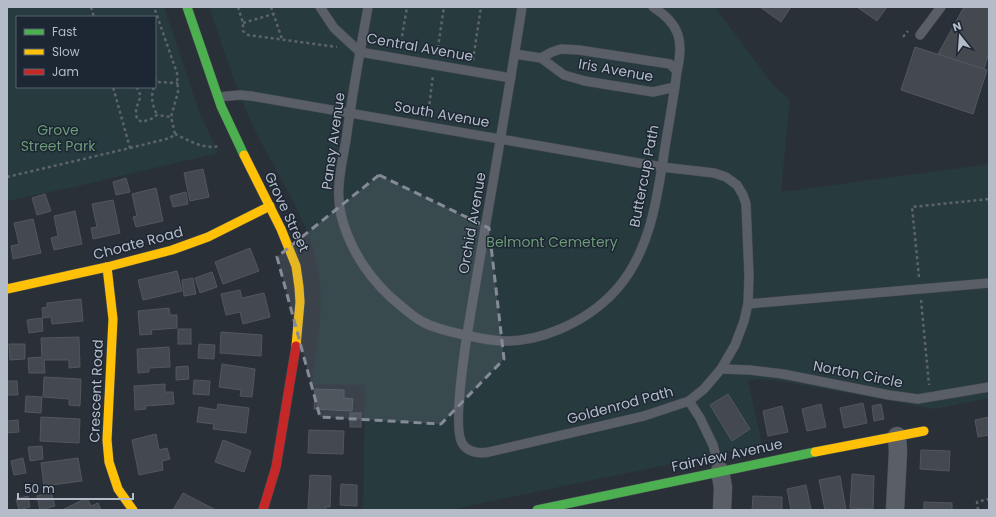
<svg xmlns="http://www.w3.org/2000/svg" width="996" height="517" font-family="Poppins,sans-serif">
  <rect width="100%" height="100%" fill="#2a3038"/>
  <g fill="#273a3e" fill-rule="evenodd">
    <path d="M7,7H164L199,111L218,153L74,187L7,201ZM17,17H155V87H17Z"/>
    <path d="M209,7H715L774,86L790,99L781,192L989,164V398L935,409L774,380L758,379L748,381L762,445L449,510H363L365,385L312,384C316,351 323,317 320,284C317,230 276,175 253,126C235,88 223,47 209,7Z"/>
  </g>
  <g fill="#444950" stroke="#52575f">
    <path d="M760,7H791L781,22Z"/>
    <path d="M857,7H887L877,21Z"/>
    <path d="M964,7H989V52L984,69L938,54Z"/>
    <path d="M915,47L987,70L973,114L901,90Z"/>
    <path d="M203,169L209,197L190,201L184,173Z"/>
    <path d="M126,178L130,192L116,195L113,182Z"/>
    <path d="M156,188L163,221L136,227L133,217L137,216L132,194Z"/>
    <path d="M186,192L188,204L173,207L170,196Z"/>
    <path d="M45,194L51,211L37,215L32,198Z"/>
    <path d="M113,200L120,233L93,239L91,228L97,227L92,204Z"/>
    <path d="M75,211L82,244L54,250L51,238L58,236L54,216Z"/>
    <path d="M33,219L41,253L13,259L11,246L19,244L14,223Z"/>
    <path d="M250,248L259,271L223,284L215,262Z"/>
    <path d="M177,271L182,291L143,300L138,280Z"/>
    <path d="M212,272L217,287L200,293L195,278Z"/>
    <path d="M193,278L196,294L184,296L182,280Z"/>
    <path d="M240,290L242,298L264,293L270,317L243,324L240,312L226,315L221,294Z"/>
    <path d="M81,299L83,321L52,324L51,317L43,318L42,308L47,307V303Z"/>
    <path d="M169,308L170,315H177V328L151,330L152,334L140,335L138,311Z"/>
    <path d="M42,318L43,331L29,333L27,320Z"/>
    <rect x="178" y="329" width="13" height="15"/>
    <path d="M221,332L262,335L261,356L220,353Z"/>
    <path d="M79,337L80,367L69,368V360H44L45,373H29L28,358L42,357L41,338Z"/>
    <path d="M9,344H25V359L10,360Z"/>
    <path d="M199,344L215,345L214,359L198,358Z"/>
    <path d="M169,347L170,367L149,368V372L138,373L137,349Z"/>
    <path d="M222,364L255,369L252,397L240,396L241,390L219,387Z"/>
    <path d="M188,366L189,379L176,380V367Z"/>
    <path d="M44,377L81,379L80,406L69,405V399L43,397Z"/>
    <path d="M194,380L210,381L209,395L193,394Z"/>
    <path d="M7,381H17L18,395H7Z"/>
    <path d="M165,384V392H173L174,404L145,406L146,409L135,410L134,386Z"/>
    <path d="M315,389L344,390V398L353,399L352,411L314,409Z"/>
    <path d="M728,394L750,429L732,441L710,405Z"/>
    <path d="M26,396L42,397L41,413L25,412Z"/>
    <path d="M863,403L867,423L844,428L840,408Z"/>
    <path d="M218,404L249,408L246,433L213,429L214,424L197,422L199,407L217,410Z"/>
    <path d="M821,404L826,427L807,431L802,409Z"/>
    <path d="M881,404L884,419L874,421L872,406Z"/>
    <path d="M782,406L788,432L768,436L763,411Z"/>
    <rect x="350" y="413" width="11" height="14"/>
    <path d="M41,417L80,419L79,443L40,441Z"/>
    <path d="M989,417V435L978,437L975,420Z"/>
    <path d="M18,420L19,432L7,433V421Z"/>
    <path d="M309,430L344,431L343,454L308,453Z"/>
    <path d="M156,434L159,450L167,448L170,459L162,461L163,470L139,475L132,440Z"/>
    <path d="M223,440L251,451L244,472L215,462Z"/>
    <path d="M42,446L43,459L30,461L28,447Z"/>
    <path d="M921,450L950,451L949,471L920,469Z"/>
    <path d="M23,458L26,473L14,475L11,461Z"/>
    <path d="M78,458L82,481L44,486L41,463Z"/>
    <path d="M852,474L874,476L873,509L850,508Z"/>
    <path d="M310,475L331,476L330,507H326V510H308Z"/>
    <path d="M840,476L846,510H825L819,480Z"/>
    <path d="M341,484L357,485V506L340,505Z"/>
    <path d="M806,485L811,509L791,510L787,489Z"/>
    <path d="M51,492L55,506L40,510L37,496Z"/>
    <path d="M183,493L214,509L213,510H173Z"/>
    <path d="M28,496L30,507L19,510L16,499Z"/>
    <path d="M753,496L782,497V510H752Z"/>
    <path d="M87,498L91,506L98,503L101,510H62Z"/>
    <path d="M924,502L952,503V510H918L924,509Z"/>
  </g>
  <g fill="none" stroke-linecap="round" stroke-linejoin="round">
    <defs>
      <g id="lane">
        <path d="M320,7L334,28L360,52L511,78"/>
        <path d="M368,7C360,51 352,96 346,140C342,164 335,190 341,215C350,251 372,283 401,306C408,312 415,318 423,322C436,329 451,332 465,335C474,337 483,339 492,340C536,346 587,322 616,290C652,250 658,192 666,141C670,118 674,95 677,71C684,41 680,24 653,7"/>
        <path d="M920,35L941,7"/>
        <path d="M515,54L541,58L564,75L585,81L653,92L675,87"/>
        <path d="M541,58L552,52L561,49L579,50L670,64L677,71"/>
        <path d="M218,97L240,95L251,96L662,167L714,173L726,177L737,185L743,195L746,204L749,276L748,304L744,321L735,345L721,369L704,389L689,401L644,416L489,452C479,454 467,452 462,443C453,428 464,355 467,335C485,226 505,117 522,7"/>
        <path d="M748,304L989,283"/>
        <path d="M721,369L750,370L783,374L889,395L918,399L989,387"/>
        <path d="M689,401L700,418L713,445L720,471"/>
      </g>
      <g id="street">
        <path d="M720,471L723,487L722,510"/>
        <path d="M895,510L898,451L897,436"/>
      </g>
      <g id="fast">
        <path d="M187,7L221,106L244,155"/>
        <path d="M537,510L815,452"/>
      </g>
      <g id="slow">
        <path d="M244,155L281,229L296,266L299,287L300,302L296,346"/>
        <path d="M107,267L113,319L107,440L109,462L118,489L133,510"/>
        <path d="M7,289L107,267L172,250L208,237L270,206"/>
        <path d="M815,452L924,431"/>
      </g>
      <path id="jam" d="M263,510L276,467L296,346"/>
    </defs>
    <use href="#lane" stroke="#484c53" stroke-width="10"/>
    <use href="#street" stroke="#484c53" stroke-width="19"/>
    <use href="#fast" stroke="#484c53" stroke-width="10"/>
    <use href="#slow" stroke="#484c53" stroke-width="10"/>
    <use href="#jam" stroke="#484c53" stroke-width="10"/>
    <g stroke="#5d636a" stroke-width="2.5" stroke-dasharray="3 3" stroke-linecap="butt">
      <path d="M91,7L94,17"/>
      <path d="M238,7L243,23V31L248,35L337,47"/>
      <path d="M271,7L282,39"/>
      <path d="M243,23L273,14"/>
      <path d="M903,37L908,31"/>
      <path d="M400,48L407,7"/>
      <path d="M437,54L444,7"/>
      <path d="M473,60L481,7"/>
      <path d="M155,78L156,82L178,83"/>
      <path d="M136,87C145,98 136,102 136,112C135,114 137,117 137,119L142,122L151,119L157,115L171,117"/>
      <path d="M154,87C150,97 153,106 157,115"/>
      <path d="M428,116L433,75"/>
      <path d="M175,134C188,140 204,150 219,146"/>
      <path d="M130,148L170,138L175,134L171,117L178,92L177,73L154,7"/>
      <path d="M7,177L130,148L113,87"/>
      <path d="M919,277L912,207L989,199"/>
      <path d="M921,300L929,385"/>
      <path d="M978,510L977,502L989,499"/>
    </g>
    <use href="#lane" stroke="#5a5e66" stroke-width="9"/>
    <use href="#street" stroke="#5a5e66" stroke-width="18"/>
    <use href="#fast" stroke="#4caf50" stroke-width="9"/>
    <use href="#slow" stroke="#ffc107" stroke-width="9"/>
    <use href="#jam" stroke="#c62828" stroke-width="9"/>
  </g>
  <path fill="#848b96" fill-opacity="0.2" stroke="#848b96" stroke-width="3" stroke-dasharray="8 5" stroke-linejoin="round" d="M379,175L489,228L504,359L441,424L320,417L277,257Z"/>
  <g text-anchor="middle" stroke-width="3" stroke-linejoin="round" paint-order="stroke">
    <g font-size="14" fill="#b4bcc9" stroke="#1d2633">
      <text transform="translate(420 47) rotate(10)" y="5">Central Avenue</text>
      <text transform="translate(616 70) rotate(10)" y="5">Iris Avenue</text>
      <text transform="translate(442 114) rotate(10)" y="5">South Avenue</text>
      <text transform="translate(333 141) rotate(-82)" y="5">Pansy Avenue</text>
      <text transform="translate(644 176) rotate(-79)" y="5">Buttercup Path</text>
      <text transform="translate(287 212) rotate(65)" y="5">Grove Street</text>
      <text transform="translate(472 223) rotate(-80)" y="5">Orchid Avenue</text>
      <text transform="translate(138 243) rotate(-15)" y="5">Choate Road</text>
      <text transform="translate(858 374) rotate(11)" y="5">Norton Circle</text>
      <text transform="translate(96 391) rotate(-88)" y="5">Crescent Road</text>
      <text transform="translate(620 405) rotate(-15)" y="5">Goldenrod Path</text>
      <text transform="translate(727 455) rotate(-12)" y="5">Fairview Avenue</text>
    </g>
    <g font-size="14" fill="#6b9a76" stroke="#1d2633">
      <text x="58" y="135">Grove<tspan x="58" dy="16">Street Park</tspan></text>
      <text x="552" y="247">Belmont Cemetery</text>
    </g>
  </g>
  <rect width="996" height="517" fill="none" stroke="#b4bcc9" stroke-width="16"/>
  <rect x="16" y="16" width="140" height="72" fill="#1d2633" stroke="#59626f"/>
  <rect x="24" y="29" width="20" height="6" fill="#4caf50" stroke="#59626f"/>
  <text x="52" y="36" font-size="12" fill="#b4bcc9">Fast</text>
  <rect x="24" y="49" width="20" height="6" fill="#ffc107" stroke="#59626f"/>
  <text x="52" y="56" font-size="12" fill="#b4bcc9">Slow</text>
  <rect x="24" y="69" width="20" height="6" fill="#c62828" stroke="#59626f"/>
  <text x="52" y="76" font-size="12" fill="#b4bcc9">Jam</text>
  <g transform="translate(960 36) rotate(343)" stroke="#1d2633" stroke-width="3" paint-order="stroke">
  <path d="M0-3L7 15L0 10L-7 15Z" fill="#b4bcc9"/>
  <text y="-6" font-size="11" font-weight="bold" text-anchor="middle" fill="#b4bcc9">N</text>
  </g>
  <path d="M18 493v6h115v-6" fill="none" stroke="#b4bcc9" stroke-width="2"/>
  <text x="24" y="493" font-size="12" fill="#b4bcc9" stroke="#1d2633" stroke-width="3" paint-order="stroke">50 m</text>
</svg>
